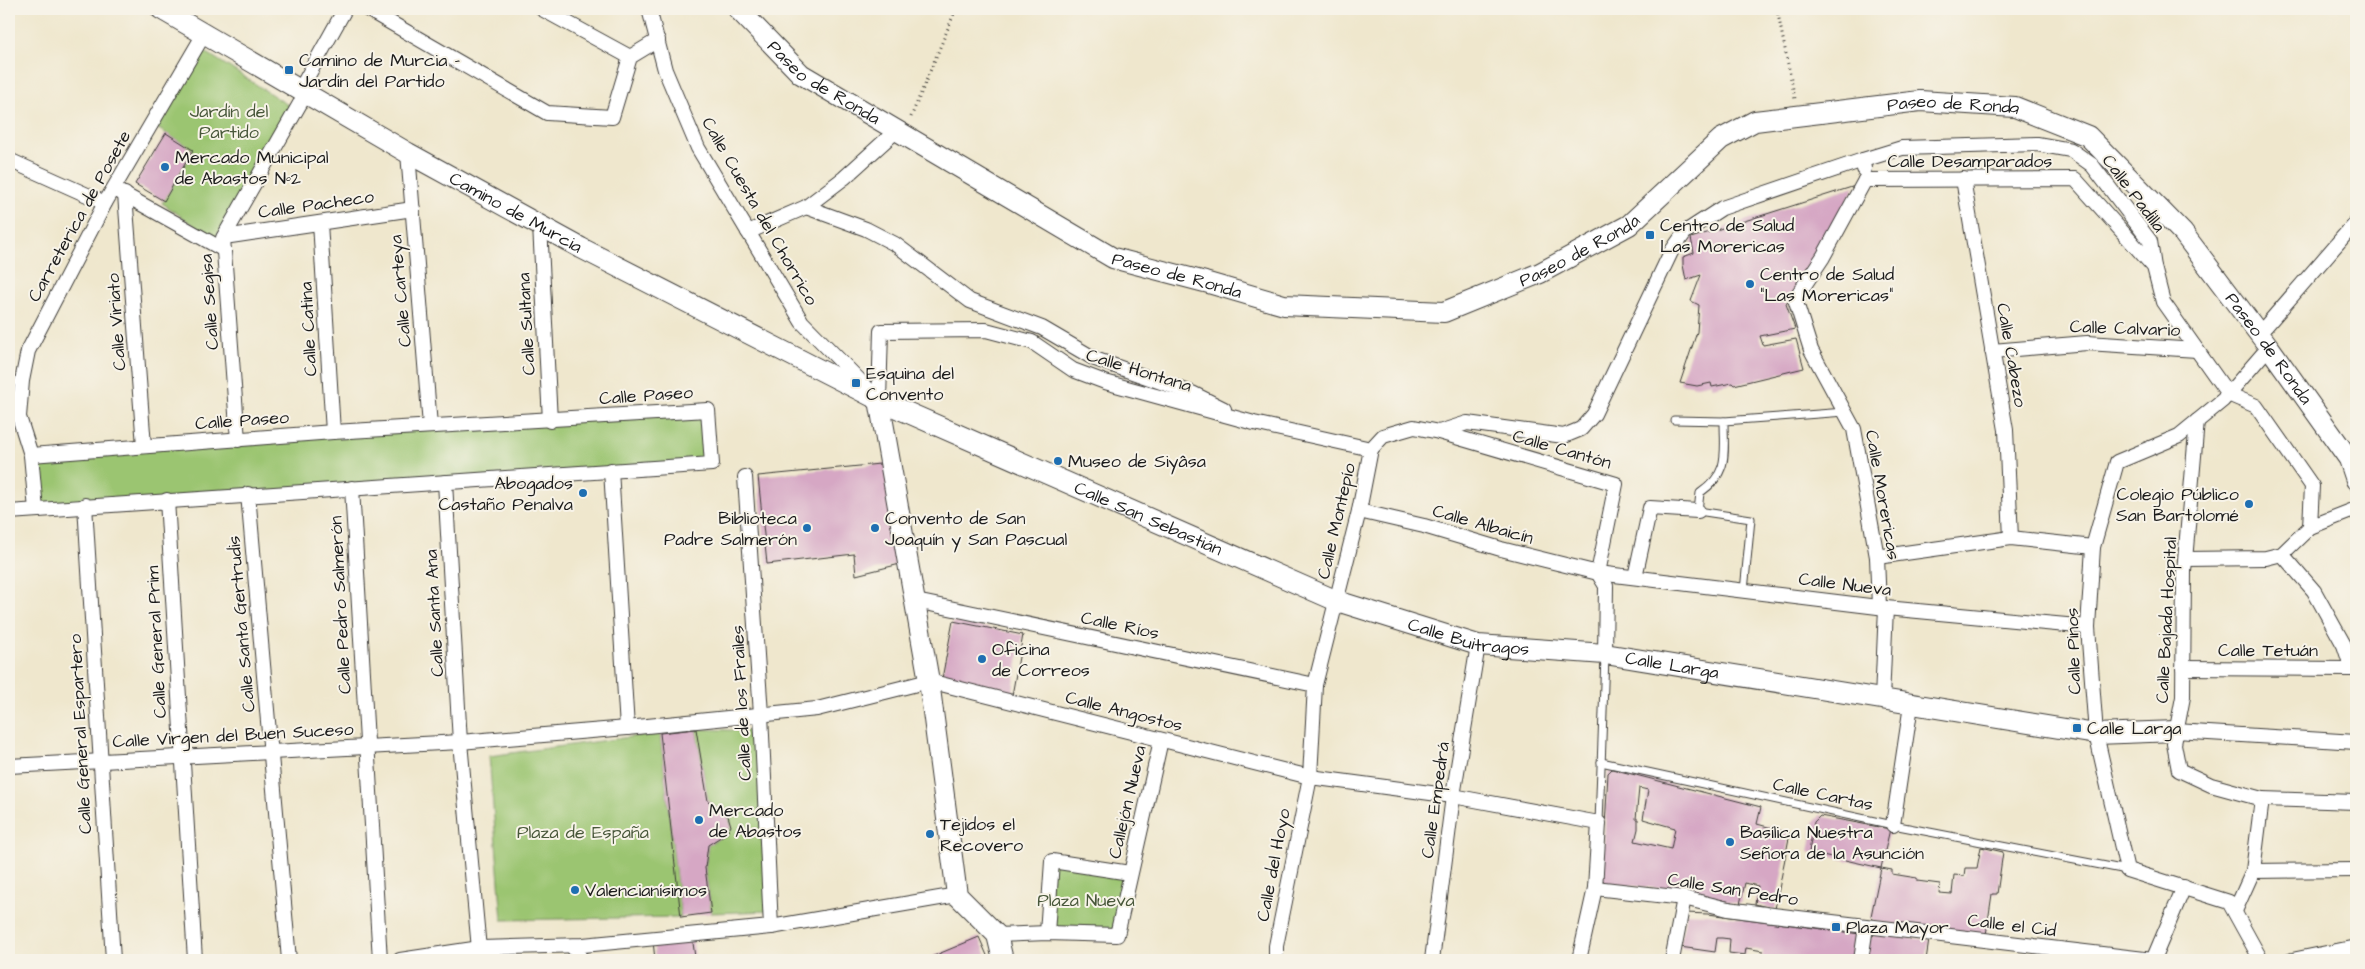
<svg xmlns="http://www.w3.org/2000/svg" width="2365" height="969" font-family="'Architects Daughter',sans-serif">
  <rect width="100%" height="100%" fill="#f7f3e8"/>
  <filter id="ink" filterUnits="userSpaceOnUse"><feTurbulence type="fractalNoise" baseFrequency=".02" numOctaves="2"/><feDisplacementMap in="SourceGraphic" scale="10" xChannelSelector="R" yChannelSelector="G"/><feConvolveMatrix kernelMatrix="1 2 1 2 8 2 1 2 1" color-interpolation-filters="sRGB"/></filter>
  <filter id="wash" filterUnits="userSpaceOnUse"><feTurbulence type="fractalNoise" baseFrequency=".0096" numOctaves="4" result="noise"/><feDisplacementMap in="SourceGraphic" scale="20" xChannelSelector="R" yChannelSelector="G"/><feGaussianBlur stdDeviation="1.12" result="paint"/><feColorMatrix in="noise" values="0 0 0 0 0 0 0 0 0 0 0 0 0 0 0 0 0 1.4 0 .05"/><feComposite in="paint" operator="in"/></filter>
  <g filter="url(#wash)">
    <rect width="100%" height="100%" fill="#efe7cd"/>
    <g fill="#9bc571" stroke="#5c7046">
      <path d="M201,49L291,107L215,240L162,203L193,150L157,128Z"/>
      <path d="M708,410L712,464L36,510L31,455Z"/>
      <path d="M696,729L756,731L771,911L711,913L705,868L708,845L727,833L731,825L728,816L708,801Z"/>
      <path d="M660,733L681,917L502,920L489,756Z"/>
      <path d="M1052,861L1130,873L1117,935L1047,933Z"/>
    </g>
    <g id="blocks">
      <g fill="#d6a7c4" fill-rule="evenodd">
        <path d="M166,133L193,150L164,201L135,184Z"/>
        <path d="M1855,186L1819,263L1786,304L1795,329L1760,336L1763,345L1796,339L1804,368L1734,385L1732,383L1712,387L1711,383L1697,386L1680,383L1697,332L1699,305L1691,301L1701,275L1686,280L1683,265V257L1694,253L1691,238Z"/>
        <path d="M890,463L904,563L856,575L854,554L767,564L758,476Z"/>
        <path d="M953,621L1023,635L1011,701L941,684Z"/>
        <path d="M696,729L708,801L728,816L731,826L727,833L708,845L705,868L711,913L681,917L660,733Z"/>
        <path d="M1612,769L1761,807L1757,824L1790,833L1775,909L1755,904L1758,886L1745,883L1740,904L1677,890L1605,883L1602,879L1608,773ZM1639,788L1648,790L1643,819L1675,828L1671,849L1635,841L1638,829V819H1636Z"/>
        <path d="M1820,816L1890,829L1881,868L1809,852L1814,822Z"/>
        <path d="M1981,847L2003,852L1997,894H1992L1986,935L1875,922L1871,916L1881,868L1892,870V874L1917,878V881L1940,884L1939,893L1952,894L1954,875L1964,876L1965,868H1977Z"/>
        <path d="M1686,913L1708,914L1860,934L1855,960H1762L1763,951L1746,948L1745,955L1729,953L1730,939L1722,938H1717L1715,952L1680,947Z"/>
        <path d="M1875,934L1929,940L1926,960H1866L1869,939Z"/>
        <path d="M692,936L695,957L704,956V960H655L653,941Z"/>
        <path d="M979,937L989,960H924Z"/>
      </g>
    </g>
  </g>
  <g filter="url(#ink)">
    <use href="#blocks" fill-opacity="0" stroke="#3c3a37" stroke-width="1"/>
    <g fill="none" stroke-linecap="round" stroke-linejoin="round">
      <defs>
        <g id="lane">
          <path d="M1674,420L1724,421"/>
          <path d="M1744,591L1751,519L1698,511L1700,493C1730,472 1724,454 1724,421L1845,412"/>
          <path d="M1601,762L1893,825L2127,870"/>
          <path d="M1599,823L1605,656"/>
        </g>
        <g id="street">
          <path d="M367,9L547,113L612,117L630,57L658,40"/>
          <path d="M542,9L630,57"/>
          <path d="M649,9L665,70L698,148L802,322L870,391"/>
          <path d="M300,90L345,9"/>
          <path d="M408,153L430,426"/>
          <path d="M9,160L105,203"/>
          <path d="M1864,169L1863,160L1902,148L2037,144L2071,150L2092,165L2150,241L2154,267"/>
          <path d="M1963,179L2006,430L2011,538"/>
          <path d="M1865,180L2075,179L2154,267L2163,302L2228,394L2256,406L2312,486L2310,527"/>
          <path d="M1865,180L1823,257L1795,299L1811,350L1854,429L1877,557L1879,607"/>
          <path d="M118,191L224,250"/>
          <path d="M125,194L144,446"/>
          <path d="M806,207L866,229L895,244L970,301L1042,328L1095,359L1192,393L1224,409"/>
          <path d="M320,223L333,432"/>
          <path d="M540,225L550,421"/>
          <path d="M748,232L806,207L844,178L897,130"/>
          <path d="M224,237L413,209"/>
          <path d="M2259,334L2356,222"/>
          <path d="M1992,351L2087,343L2197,350"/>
          <path d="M879,400L881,331L986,330L1032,342L1073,370L1105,382L1254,423L1371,449"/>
          <path d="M2197,421L2184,572L2183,697L2174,744L2179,770L2211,785L2262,799L2253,871"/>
          <path d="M1439,432L1616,484L1598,573"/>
          <path d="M238,440L223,238L306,93"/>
          <path d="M1371,449L1383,436L1414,427L1439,432L1467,423L1564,436L1581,429L1594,414L1671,252L1685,232L1722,208L1863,160"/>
          <path d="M611,470L627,728"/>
          <path d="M745,477L761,714L771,927"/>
          <path d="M445,482L460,742L480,960"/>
          <path d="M352,488L380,960"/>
          <path d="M248,494L289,960"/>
          <path d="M167,500L195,960"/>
          <path d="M85,505L113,960"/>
          <path d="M36,510L31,455L19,417L22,381L28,351L105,203L204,34"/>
          <path d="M1359,511L1424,526L1501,549L1598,573L1886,608L2088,627"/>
          <path d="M9,512L712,464L708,410L333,432L31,455"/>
          <path d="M1877,557L2011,538L2093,547"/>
          <path d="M2186,559L2266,558L2282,554L2310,527L2356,509"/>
          <path d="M1598,573L1606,586L1605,654"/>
          <path d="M1635,577L1650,508L1698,511"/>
          <path d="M916,601L1315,685"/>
          <path d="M2183,668L2352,669L2344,645L2314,591L2282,554"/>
          <path d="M1882,699L1886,608"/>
          <path d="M2176,731L2356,742"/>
          <path d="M9,766L460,742L627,728L817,709L929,681L1310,777L1453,796L1599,823L1595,888L1579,960"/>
          <path d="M2262,799L2356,802"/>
          <path d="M1893,825L1911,705"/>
          <path d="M1595,888L1684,898L1728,909L1773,915L2153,960"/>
          <path d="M2235,911L2253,871L2356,870"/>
          <path d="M1047,933L1052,861L1130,873"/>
          <path d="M997,935L1047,933L1117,935L1161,740"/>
          <path d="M572,946L582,960"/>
          <path d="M400,960L480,948L583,945L771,927L957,895"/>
          <path d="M1276,960V946L1310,777L1315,685L1359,511L1371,449"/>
          <path d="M1432,960L1453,796L1478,645"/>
          <path d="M1672,960L1684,898"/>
          <path d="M1861,960L1866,927"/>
          <path d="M2153,960L2184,887"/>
          <path d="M2261,960L2229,902L2127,870L2096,734L2088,627L2093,547L2117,462L2179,436L2223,400L2269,347"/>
          <path d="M2292,960L2356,947"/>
        </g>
        <g id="secondary">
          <path id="s1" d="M161,9L408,153L581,248L879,400L1337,601L1478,645L1605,654L2096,734L2176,731"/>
          <path id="s2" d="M738,9L801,74L1113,258L1205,282L1284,305L1444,312L1540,273L1629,225L1721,139L1755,121L1920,101L2015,107L2088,136L2183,233L2269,347L2349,459L2356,480"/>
          <path d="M879,400L929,681L957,895L997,935L1003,960"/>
        </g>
      </defs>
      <use href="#lane" stroke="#3c3a37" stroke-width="9"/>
      <use href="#street" stroke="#3c3a37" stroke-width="16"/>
      <use href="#secondary" stroke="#3c3a37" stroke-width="22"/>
      <g stroke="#3c3a37" stroke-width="3" stroke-dasharray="1 4" stroke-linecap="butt">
        <path d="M1777,9L1795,99"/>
        <path d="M911,117L956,9"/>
      </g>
      <use href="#lane" stroke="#fff" stroke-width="7"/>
      <use href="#street" stroke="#fff" stroke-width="14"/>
      <use href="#secondary" stroke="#fff" stroke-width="20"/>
    </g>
  </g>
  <g fill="#1f6fb2" stroke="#f7f3e8" stroke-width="2">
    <rect x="284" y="65" width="10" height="10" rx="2.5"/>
    <circle cx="165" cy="167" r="5"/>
    <rect x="1645" y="230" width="10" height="10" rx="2.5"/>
    <circle cx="1750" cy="284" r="5"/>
    <rect x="851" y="378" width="10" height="10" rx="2.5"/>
    <circle cx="1058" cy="461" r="5"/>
    <circle cx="583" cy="493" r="5"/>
    <circle cx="2249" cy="504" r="5"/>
    <circle cx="807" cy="528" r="5"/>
    <circle cx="875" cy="528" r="5"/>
    <circle cx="982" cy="659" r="5"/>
    <rect x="2072" y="723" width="10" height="10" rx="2.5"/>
    <circle cx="699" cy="820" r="5"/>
    <circle cx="930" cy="834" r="5"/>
    <circle cx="1730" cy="842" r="5"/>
    <circle cx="575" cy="890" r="5"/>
    <rect x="1831" y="922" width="10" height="10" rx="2.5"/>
  </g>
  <g text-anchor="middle" stroke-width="4" stroke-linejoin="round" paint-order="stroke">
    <g font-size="18" fill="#1c1c1c" stroke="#f7f3e8" text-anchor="start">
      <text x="299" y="66">Camino de Murcia -<tspan x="299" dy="21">Jardín del Partido</tspan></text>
      <text x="175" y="163">Mercado Municipal<tspan x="175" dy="21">de Abastos Nº2</tspan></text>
      <text x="1660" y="231">Centro de Salud<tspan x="1660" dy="21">Las Morericas</tspan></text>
      <text x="1760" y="280">Centro de Salud<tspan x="1760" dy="21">"Las Morericas"</tspan></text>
      <text x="866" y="379">Esquina del<tspan x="866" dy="21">Convento</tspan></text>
      <text x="1068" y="467">Museo de Siyâsa</text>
      <text x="573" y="489" text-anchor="end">Abogados<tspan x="573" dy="21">Castaño Penalva</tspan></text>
      <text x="2239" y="500" text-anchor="end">Colegio Público<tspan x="2239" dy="21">San Bartolomé</tspan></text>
      <text x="797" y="524" text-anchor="end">Biblioteca<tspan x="797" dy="21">Padre Salmerón</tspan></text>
      <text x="885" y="524">Convento de San<tspan x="885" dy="21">Joaquín y San Pascual</tspan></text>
      <text x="992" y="655">Oficina<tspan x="992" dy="21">de Correos</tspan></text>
      <text x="2087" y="734">Calle Larga</text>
      <text x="709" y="816">Mercado<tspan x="709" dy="21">de Abastos</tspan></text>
      <text x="940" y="830">Tejidos el<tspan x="940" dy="21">Recovero</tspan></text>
      <text x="1740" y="838">Basílica Nuestra<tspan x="1740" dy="21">Señora de la Asunción</tspan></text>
      <text x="585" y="896">Valencianísimos</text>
      <text x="1846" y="933">Plaza Mayor</text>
    </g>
    <g font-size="18" fill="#1c1c1c" stroke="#f7f3e8">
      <text dy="6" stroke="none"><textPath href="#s2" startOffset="114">Paseo de Ronda</textPath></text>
      <text dy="6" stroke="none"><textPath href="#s2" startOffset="1359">Paseo de Ronda</textPath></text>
      <text x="1970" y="167">Calle Desamparados</text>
      <text transform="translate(2134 193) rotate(53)" y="6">Calle Padilla</text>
      <text transform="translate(316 204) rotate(-8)" y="6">Calle Pacheco</text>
      <text transform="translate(760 211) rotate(60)" y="6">Calle Cuesta del Chorrico</text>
      <text dy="6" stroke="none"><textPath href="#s1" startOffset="409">Camino de Murcia</textPath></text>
      <text transform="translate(79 216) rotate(-61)" y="6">Carreterica de Posete</text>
      <text dy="6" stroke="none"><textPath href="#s2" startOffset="939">Paseo de Ronda</textPath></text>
      <text dy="6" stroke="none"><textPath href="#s2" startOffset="519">Paseo de Ronda</textPath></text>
      <text transform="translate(400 291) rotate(-95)" y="6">Calle Carteya</text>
      <text transform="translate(209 302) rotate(-94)" y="6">Calle Segisa</text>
      <text transform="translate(116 322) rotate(-94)" y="6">Calle Viriato</text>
      <text transform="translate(526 324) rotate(-93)" y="6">Calle Sultana</text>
      <text transform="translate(2125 328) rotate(2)" y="6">Calle Calvario</text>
      <text transform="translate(308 329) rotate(-93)" y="6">Calle Catina</text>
      <text dy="6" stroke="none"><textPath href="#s2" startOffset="1779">Paseo de Ronda</textPath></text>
      <text transform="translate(2012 355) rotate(80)" y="6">Calle Cabezo</text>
      <text transform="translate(1139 370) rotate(17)" y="6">Calle Hontana</text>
      <text transform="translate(646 395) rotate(-4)" y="6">Calle Paseo</text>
      <text transform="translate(242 420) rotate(-4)" y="6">Calle Paseo</text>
      <text transform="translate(1562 449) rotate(16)" y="6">Calle Cantón</text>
      <text transform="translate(1883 495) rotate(80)" y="6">Calle Morericas</text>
      <text dy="6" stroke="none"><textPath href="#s1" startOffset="1112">Calle San Sebastián</textPath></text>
      <text transform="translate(1336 521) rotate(-77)" y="6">Calle Montepío</text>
      <text transform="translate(1483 524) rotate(16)" y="6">Calle Albaicín</text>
      <text transform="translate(1845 584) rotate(7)" y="6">Calle Nueva</text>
      <text transform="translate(340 605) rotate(-93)" y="6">Calle Pedro Salmerón</text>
      <text transform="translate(434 613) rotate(-93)" y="6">Calle Santa Ana</text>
      <text transform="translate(2166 620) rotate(-87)" y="6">Calle Bajada Hospital</text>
      <text transform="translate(241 624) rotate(-95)" y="6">Calle Santa Gertrudis</text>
      <text transform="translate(1120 625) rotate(12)" y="6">Calle Ríos</text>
      <text dy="6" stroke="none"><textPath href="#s1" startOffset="1455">Calle Buitragos</textPath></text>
      <text transform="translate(156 642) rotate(-93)" y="6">Calle General Prim</text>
      <text x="2268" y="656">Calle Tetuán</text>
      <text transform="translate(2073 651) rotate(-92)" y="6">Calle Pinos</text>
      <text dy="6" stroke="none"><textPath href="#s1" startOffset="1661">Calle Larga</textPath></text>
      <text transform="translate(741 703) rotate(-93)" y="6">Calle de los Frailes</text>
      <text transform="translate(1124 711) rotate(14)" y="6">Calle Angostos</text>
      <text transform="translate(80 734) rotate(-93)" y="6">Calle General Espartero</text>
      <text transform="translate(233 735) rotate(-3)" y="6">Calle Virgen del Buen Suceso</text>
      <text transform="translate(1823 794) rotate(12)" y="6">Calle Cartas</text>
      <text transform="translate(1435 800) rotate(-82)" y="6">Calle Empedrá</text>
      <text transform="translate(1127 802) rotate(-77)" y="6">Callejón Nueva</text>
      <text transform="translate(1273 865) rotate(-79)" y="6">Calle del Hoyo</text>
      <text transform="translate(1733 889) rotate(9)" y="6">Calle San Pedro</text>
      <text transform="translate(2012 925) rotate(7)" y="6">Calle el Cid</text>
    </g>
    <g font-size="18" fill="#48573a" stroke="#f7f3e8">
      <text x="229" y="117">Jardín del<tspan x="229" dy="21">Partido</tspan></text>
      <text x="583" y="838">Plaza de España</text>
      <text x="1086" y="906">Plaza Nueva</text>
    </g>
  </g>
  <rect width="2365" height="969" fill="none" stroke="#f7f3e8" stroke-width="30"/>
</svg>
